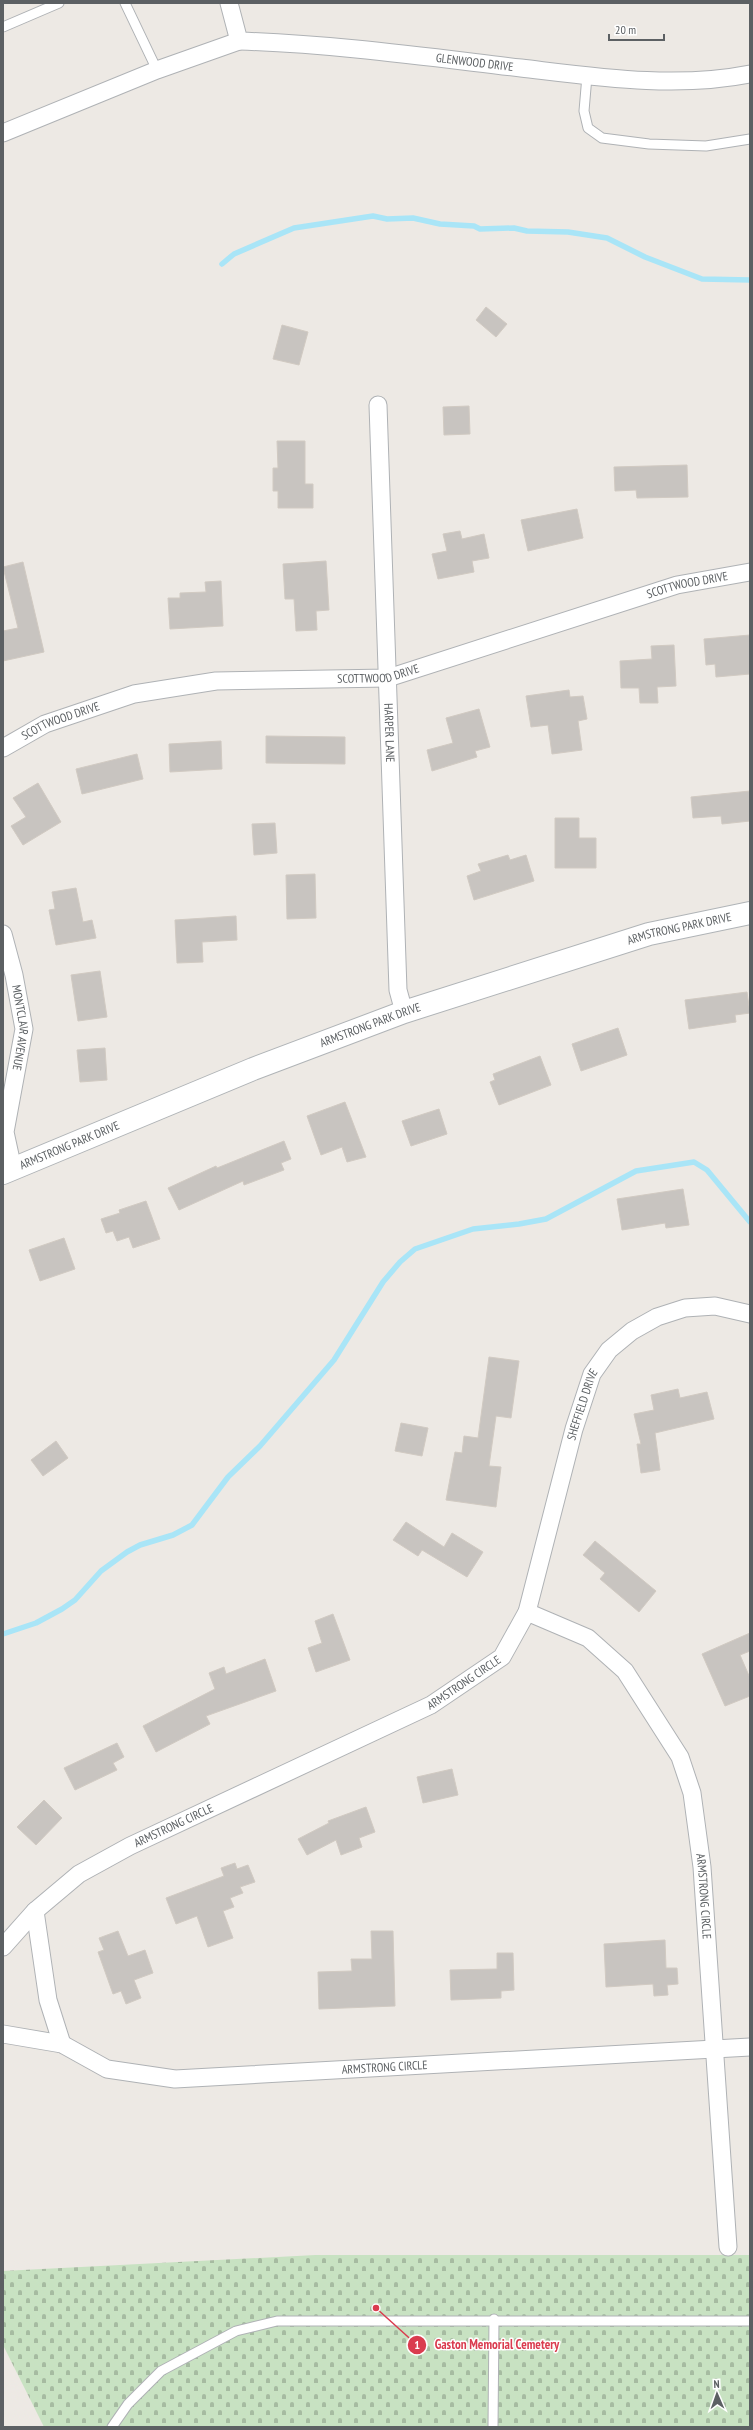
<svg xmlns="http://www.w3.org/2000/svg" width="753" height="2430" font-family="'PT Sans Narrow',sans-serif">
  <defs>
    <pattern id="cemetery-stones" width="16" height="16" patternUnits="userSpaceOnUse"><rect width="16" height="16" fill="#c8e2c2"/><path d="M2 7V4a2 2 0 0 1 4 0v3zM10 15v-3a2 2 0 0 1 4 0v3z" fill="#a6bba1"/></pattern>
  </defs>
  <rect width="100%" height="100%" fill="#ede9e4"/>
  <path fill="url(#cemetery-stones)" d="M315,2255H750V2427H44L3,2345V2271Z"/>
  <g fill="none" stroke-linecap="round" stroke-linejoin="round">
    <g stroke="#a9e5f7" stroke-width="5.5">
      <path d="M222,264L234,254L294,228L373,216L387,219L413,218L440,224L474,226L480,229L514,228L527,231L568,232L607,238L645,257L702,279L750,280"/>
      <path d="M3,1634L36,1623L62,1609L75,1600L101,1571L127,1552L140,1545L173,1535L192,1525L228,1477L260,1446L334,1360L383,1282L400,1262L415,1249L473,1229L519,1224L546,1219L636,1171L694,1162L707,1170L750,1222"/>
    </g>
  </g>
  <g fill="#c8c4c0" stroke="#d1cac2">
    <path d="M486,307L507,324L496,337L476,320Z"/>
    <path d="M282,325L308,332L299,365L273,359Z"/>
    <path d="M469,406L470,434L444,435L443,407Z"/>
    <path d="M277,441H305V484H313V508H278V491H273V468H278Z"/>
    <path d="M687,465L688,497L637,498L636,490L615,491L614,467Z"/>
    <path d="M577,509L583,538L528,551L521,520Z"/>
    <path d="M460,531L462,539L484,534L489,558L472,561L474,572L438,579L432,554L447,551L443,534Z"/>
    <path d="M326,561L329,610L316,611L317,630L296,631L294,599H285L283,564Z"/>
    <path d="M23,562L44,652L3,661V631L18,628L3,567Z"/>
    <path d="M221,581L223,626L170,629L168,598H180V593L206,592L205,582Z"/>
    <path d="M750,635V674L716,677L715,664L706,665L704,639Z"/>
    <path d="M674,645L676,686L657,687L658,703H640L639,688H621L620,661L652,659L651,646Z"/>
    <path d="M569,690L570,697L583,696L587,719L578,721L582,750L552,754L548,725L531,727L526,696Z"/>
    <path d="M479,709L490,747L475,751L477,757L432,771L427,750L453,743L446,718Z"/>
    <path d="M266,736L345,737V764L266,763Z"/>
    <path d="M221,741L222,769L170,772L169,744Z"/>
    <path d="M137,754L143,779L82,794L76,769Z"/>
    <path d="M38,783L61,822L23,845L11,826L26,817L13,798Z"/>
    <path d="M750,791V821L722,824L721,816L693,818L691,797Z"/>
    <path d="M555,818H579V838H596V868H555Z"/>
    <path d="M275,823L277,853L254,855L252,824Z"/>
    <path d="M508,855L510,860L526,855L534,881L474,900L467,876L481,871L478,864Z"/>
    <path d="M315,874L316,918L287,919L286,875Z"/>
    <path d="M76,888L83,922L92,920L96,938L56,945L49,910L55,909L52,892Z"/>
    <path d="M236,916L237,940L202,942L203,962L177,963L175,920Z"/>
    <path d="M100,971L107,1017L78,1021L71,975Z"/>
    <path d="M747,992L750,1013L735,1015L736,1022L689,1029L685,1000Z"/>
    <path d="M618,1028L627,1055L581,1071L572,1044Z"/>
    <path d="M105,1048L107,1080L80,1082L77,1050Z"/>
    <path d="M540,1056L551,1085L499,1105L490,1082L495,1080L493,1074Z"/>
    <path d="M345,1102L366,1157L347,1162L342,1147L321,1155L307,1116Z"/>
    <path d="M439,1109L447,1134L411,1146L402,1121Z"/>
    <path d="M284,1141L291,1159L281,1163L284,1170L244,1185L243,1181L179,1210L168,1188L216,1166L217,1168Z"/>
    <path d="M683,1189L689,1225L666,1228L665,1223L622,1230L617,1199Z"/>
    <path d="M146,1201L160,1239L133,1248L129,1237L117,1241L113,1231L106,1233L101,1219L120,1213L119,1210Z"/>
    <path d="M64,1238L75,1269L40,1281L29,1250Z"/>
    <path d="M489,1357L519,1361L511,1418L496,1416L489,1466L501,1467L496,1507L446,1500L455,1452L462,1453L464,1436L478,1438Z"/>
    <path d="M678,1389L680,1398L707,1392L714,1419L655,1433L660,1470L641,1473L637,1444H641L634,1414L654,1410L651,1395Z"/>
    <path d="M401,1423L428,1428L422,1456L395,1451Z"/>
    <path d="M56,1441L68,1458L43,1476L31,1460Z"/>
    <path d="M406,1522L444,1547L452,1533L483,1552L467,1577L422,1550L418,1556L393,1540Z"/>
    <path d="M595,1541L656,1591L639,1612L600,1579L605,1573L583,1555Z"/>
    <path d="M333,1614L350,1660L316,1672L308,1648L322,1643L315,1621Z"/>
    <path d="M750,1633V1651L740,1655L750,1678V1696L725,1706L702,1654Z"/>
    <path d="M265,1659L276,1691L206,1716L210,1724L156,1752L143,1726L215,1689L209,1673L224,1667L226,1674Z"/>
    <path d="M117,1743L124,1757L113,1763L117,1770L75,1790L64,1768Z"/>
    <path d="M452,1769L458,1795L423,1803L417,1777Z"/>
    <path d="M44,1800L62,1818L36,1845L17,1827Z"/>
    <path d="M366,1807L375,1832L359,1838L362,1847L341,1855L336,1840L307,1855L298,1839L329,1823L328,1821Z"/>
    <path d="M235,1863L237,1869L248,1865L255,1882L240,1887L243,1893L230,1898L234,1907L223,1911L233,1938L208,1947L197,1916L176,1924L166,1898L224,1876L221,1868Z"/>
    <path d="M118,1931L128,1956L145,1950L153,1973L134,1980L141,1998L126,2004L121,1991L113,1994L98,1952L104,1950L99,1938Z"/>
    <path d="M371,1931H393L395,2006L319,2009L318,1972L352,1971L351,1959H372Z"/>
    <path d="M665,1940L666,1968H677L678,1984L667,1985L668,1995L654,1996L653,1984L606,1987L604,1944Z"/>
    <path d="M497,1953H513L514,1990L501,1991V1998L451,2000L450,1970L497,1969Z"/>
  </g>
  <g fill="none" stroke-linecap="round" stroke-linejoin="round">
    <defs>
      <g id="lane">
        <path d="M125,3L157,70"/>
        <path d="M3,27L59,3"/>
        <path d="M587,76L584,111L588,128L602,138L649,144L706,146L750,139"/>
        <path d="M112,2427L128,2404L161,2371L236,2331L277,2321H750"/>
        <path d="M493,2427L494,2319"/>
      </g>
      <g id="street">
        <path id="s1" d="M229,3L239,41C334,44 427,57 521,68C597,77 675,89 750,74"/>
        <path d="M3,133L157,70L239,41"/>
        <path id="s2" d="M378,405L398,990L404,1012"/>
        <path id="s3" d="M3,748L45,724L134,694L216,681L388,678L677,585L750,572"/>
        <path id="s4" d="M3,934L14,975L24,1029L5,1132L13,1169"/>
        <path id="s5" d="M527,1612L588,1638L625,1671L680,1757L692,1793L702,1867L728,2247"/>
        <path d="M35,1911L48,2000L62,2044"/>
        <path id="s6" d="M3,1947L35,1911L79,1874L130,1846L431,1705L502,1657L527,1612L574,1429L592,1374L609,1350L632,1331L657,1317L685,1308L715,1306L750,1314"/>
        <path id="s7" d="M3,2034L62,2044L107,2069L175,2079L750,2047"/>
      </g>
      <g id="secondary">
        <path id="s8" d="M3,1173L253,1069L404,1012L649,934L750,913"/>
      </g>
    </defs>
    <use href="#lane" stroke="#afb2b5" stroke-width="11"/>
    <use href="#street" stroke="#afb2b5" stroke-width="19"/>
    <use href="#secondary" stroke="#b0b4b7" stroke-width="24"/>
    <use href="#lane" stroke="#fff" stroke-width="9"/>
    <use href="#street" stroke="#fff" stroke-width="17"/>
    <use href="#secondary" stroke="#fff" stroke-width="22"/>
  </g>
  <g text-anchor="middle" stroke-width="3" stroke-linejoin="round" paint-order="stroke">
    <g font-size="12" fill="#5c6063" stroke="#fff">
      <text dy="4" stroke="none"><textPath href="#s1" startOffset="276">GLENWOOD DRIVE</textPath></text>
      <text dy="4" stroke="none"><textPath href="#s3" startOffset="711">SCOTTWOOD DRIVE</textPath></text>
      <text dy="4" stroke="none"><textPath href="#s3" startOffset="388">SCOTTWOOD DRIVE</textPath></text>
      <text dy="4" stroke="none"><textPath href="#s3" startOffset="64">SCOTTWOOD DRIVE</textPath></text>
      <text dy="4" stroke="none"><textPath href="#s2" startOffset="328">HARPER LANE</textPath></text>
      <text dy="4" stroke="none"><textPath href="#s8" startOffset="720">ARMSTRONG PARK DRIVE</textPath></text>
      <text dy="4" stroke="none"><textPath href="#s8" startOffset="396">ARMSTRONG PARK DRIVE</textPath></text>
      <text dy="4" stroke="none"><textPath href="#s4" startOffset="96">MONTCLAIR AVENUE</textPath></text>
      <text dy="4" stroke="none"><textPath href="#s8" startOffset="72">ARMSTRONG PARK DRIVE</textPath></text>
      <text dy="4" stroke="none"><textPath href="#s6" startOffset="848">SHEFFIELD DRIVE</textPath></text>
      <text dy="4" stroke="none"><textPath href="#s6" startOffset="536">ARMSTRONG CIRCLE</textPath></text>
      <text dy="4" stroke="none"><textPath href="#s6" startOffset="212">ARMSTRONG CIRCLE</textPath></text>
      <text dy="4" stroke="none"><textPath href="#s5" startOffset="360">ARMSTRONG CIRCLE</textPath></text>
      <text dy="4" stroke="none"><textPath href="#s7" startOffset="390">ARMSTRONG CIRCLE</textPath></text>
    </g>
  </g>
  <path fill="none" stroke="#da3c4f" stroke-width="1.5" d="M376 2308L417 2345"/>
  <g fill="#da3c4f" stroke="#fff" stroke-width="1.5">
    <circle cx="376" cy="2308" r="4"/>
    <circle cx="417" cy="2345" r="10"/>
  </g>
  <g font-size="12" text-anchor="middle" font-weight="bold" fill="#fff">
    <text x="417" y="2349">1</text>
  </g>
  <g font-size="13" text-anchor="middle" font-weight="bold" fill="#da3c4f" stroke="#fff" stroke-width="3" stroke-linejoin="round" paint-order="stroke">
    <text x="497" y="2349">Gaston Memorial Cemetery</text>
  </g>
  <rect width="753" height="2430" fill="none" stroke="#5c6063" stroke-width="8"/>
  <g transform="translate(717 2394) rotate(358)" stroke="#ffffff" stroke-width="3" paint-order="stroke">
  <path d="M0-3L7 15L0 10L-7 15Z" fill="#5c6063"/>
  <text y="-6" font-size="11" font-weight="bold" text-anchor="middle" fill="#5c6063">N</text>
  </g>
  <path d="M609 34v6h55v-6" fill="none" stroke="#5c6063" stroke-width="2"/>
  <text x="615" y="34" font-size="12" fill="#5c6063" stroke="#ffffff" stroke-width="3" paint-order="stroke">20 m</text>
</svg>
